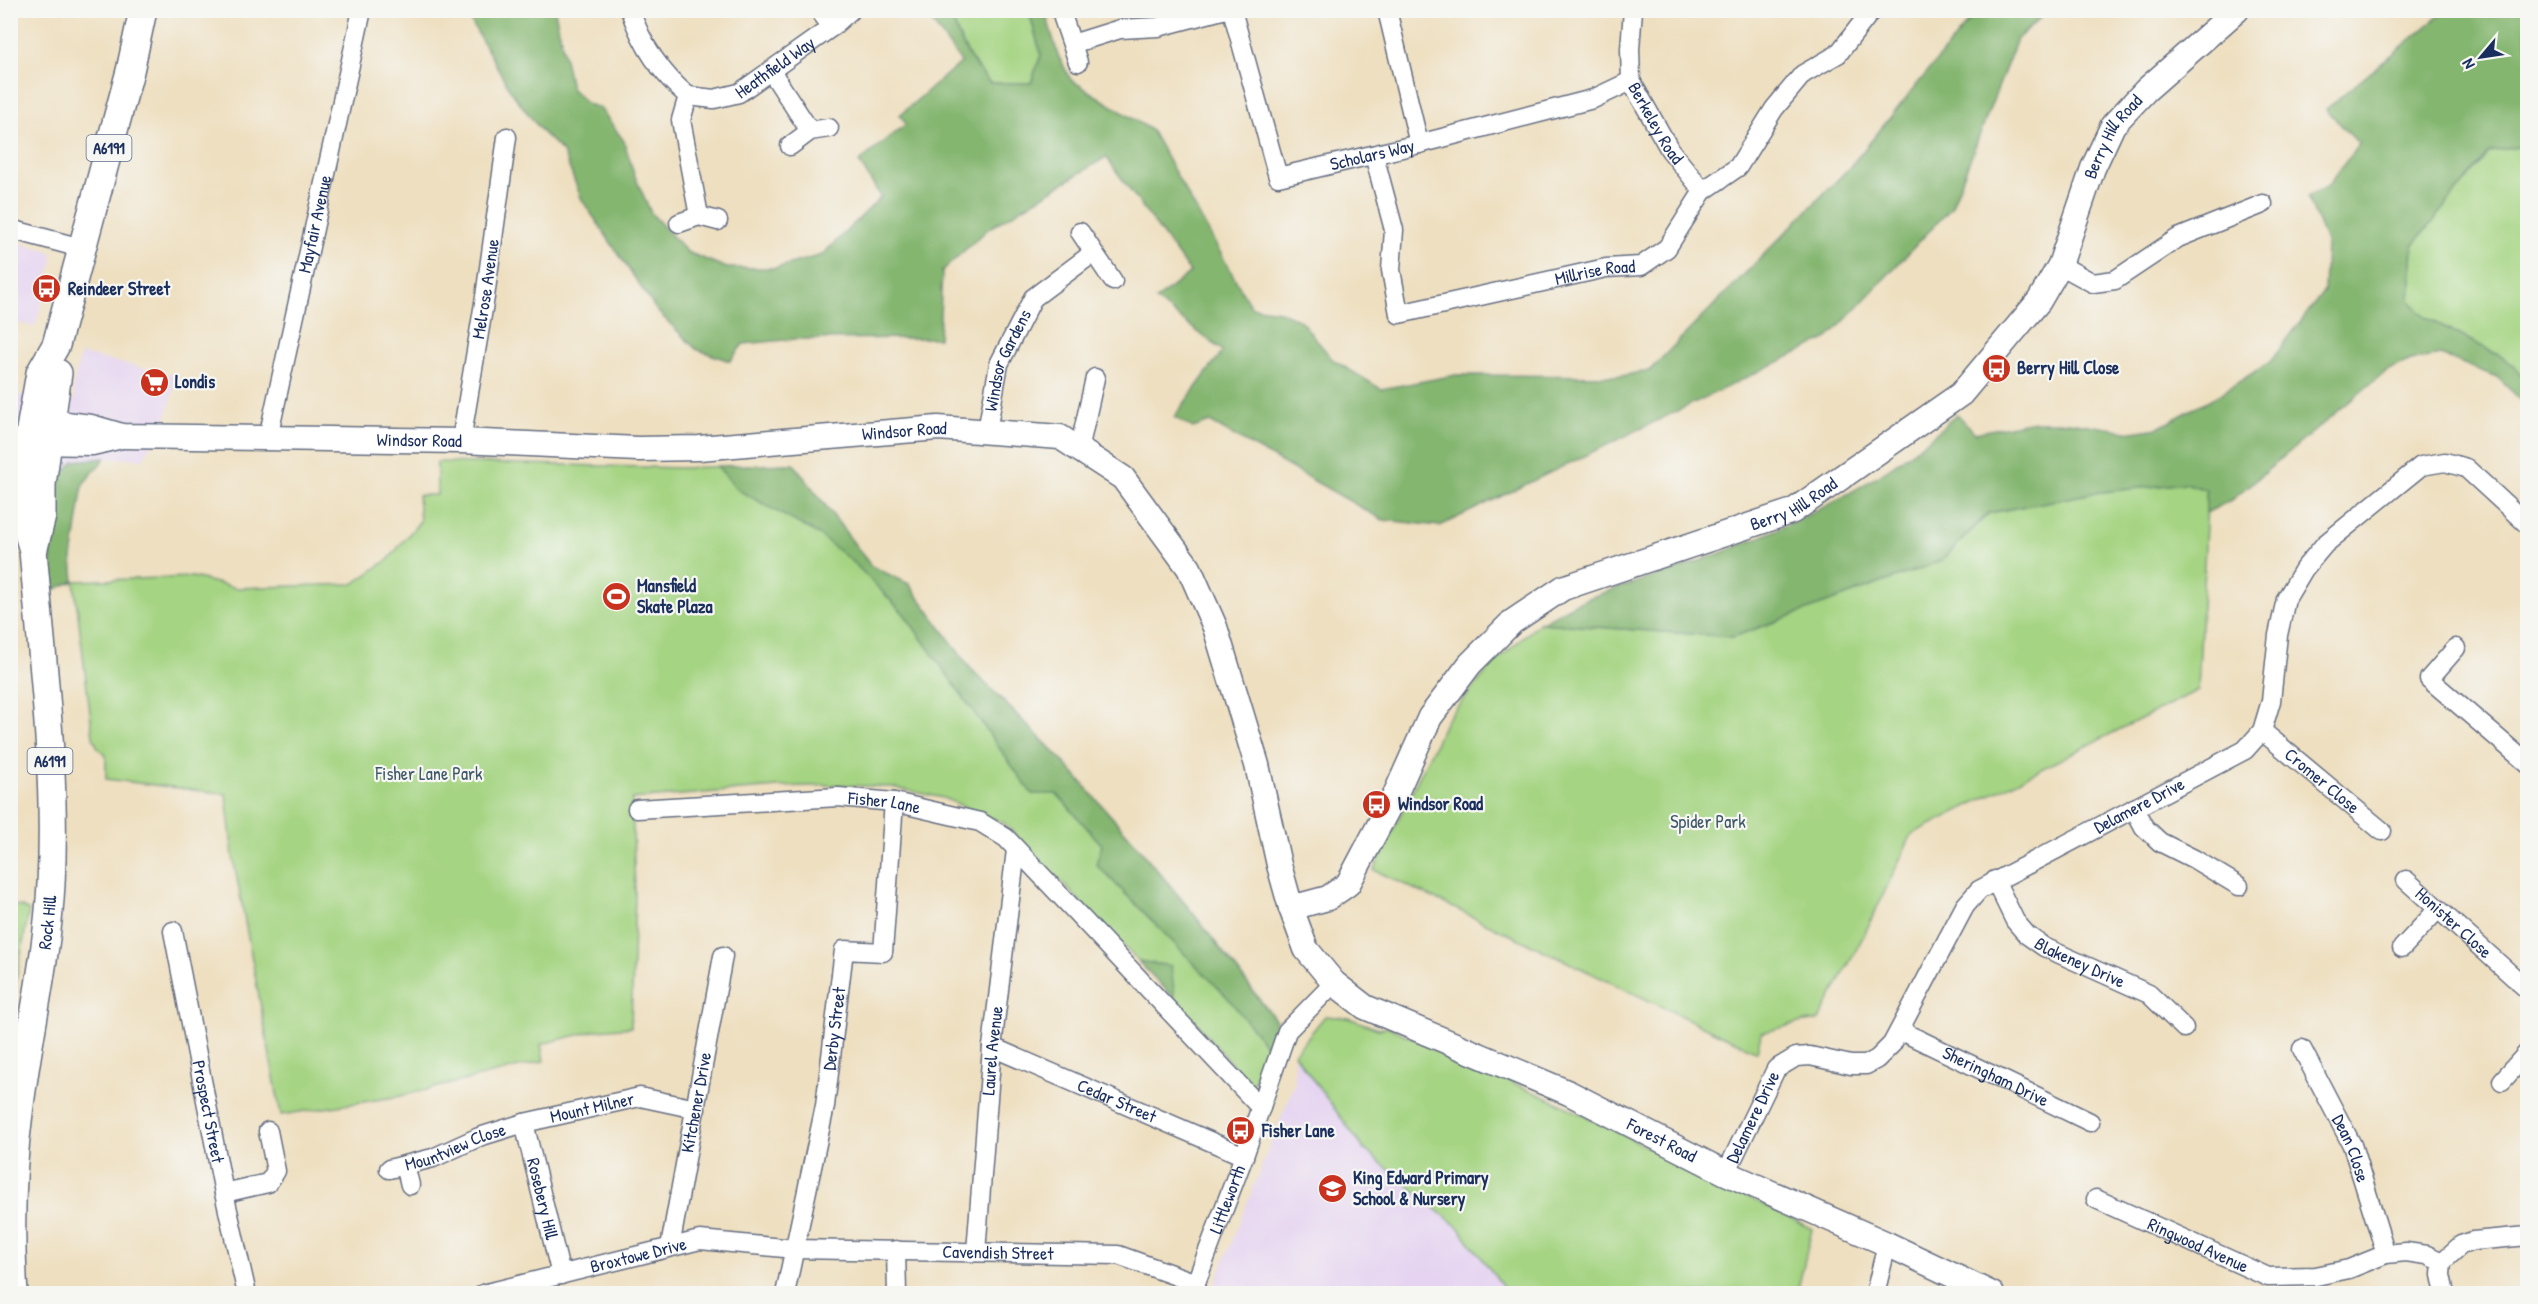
<svg xmlns="http://www.w3.org/2000/svg" width="2538" height="1304" font-family="'Patrick Hand',sans-serif">
  <rect width="100%" height="100%" fill="#f6f6f2"/>
  <filter id="ink" filterUnits="userSpaceOnUse"><feTurbulence type="fractalNoise" baseFrequency=".0167" numOctaves="2"/><feDisplacementMap in="SourceGraphic" scale="12" xChannelSelector="R" yChannelSelector="G"/><feConvolveMatrix kernelMatrix="1 2 1 2 8 2 1 2 1" color-interpolation-filters="sRGB"/></filter>
  <filter id="wash" filterUnits="userSpaceOnUse"><feTurbulence type="fractalNoise" baseFrequency=".008" numOctaves="4" result="noise"/><feDisplacementMap in="SourceGraphic" scale="24" xChannelSelector="R" yChannelSelector="G"/><feGaussianBlur stdDeviation="1.35" result="paint"/><feColorMatrix in="noise" values="0 0 0 0 0 0 0 0 0 0 0 0 0 0 0 0 0 1.4 0 .05"/><feComposite in="paint" operator="in"/></filter>
  <g filter="url(#wash)">
    <rect width="100%" height="100%" fill="#eedfc0"/>
    <g fill="#e5d3f1">
      <path d="M10,241L50,251L53,259L35,327L11,321Z"/>
      <path d="M81,354L178,376L165,420L143,459L105,458L74,461L55,502L50,550L11,551L10,394L75,401L73,385Z"/>
      <path d="M1294,1054L1364,1149L1459,1228L1508,1293L1211,1294L1295,1083Z"/>
    </g>
    <g fill="#a5d482" stroke="#608270" stroke-width="1.5">
      <path d="M950,11H1029L1041,55L1031,83H990C971,63 957,37 950,11Z"/>
      <path d="M2527,145V378L2502,357L2425,317L2410,301L2413,245L2489,152Z"/>
      <path d="M437,462L682,468L794,464L871,566L909,584L970,668L1060,758L1133,841L1192,912L1276,1021L1252,1087L1175,999L1004,823L943,798L892,787L837,785L777,787L632,799L635,893L631,1027L598,1030L541,1044L544,1061L401,1096L281,1115L233,857L226,794L106,779V755L98,748L93,737L74,581L193,577L236,588L353,584L389,559L420,521L418,495H437Z"/>
      <path d="M2186,483L2206,490L2207,504L2198,690L1912,834L1864,935L1819,1020L1798,1023L1761,1033L1757,1052L1374,870L1447,719L1493,664L1540,623L1733,637L1941,561L1989,513L2093,493Z"/>
      <path d="M11,904L22,907L29,911L11,1006Z"/>
      <path d="M1325,1016L1349,1018L1378,1029L1388,1027L1563,1105L1812,1229L1797,1293H1508L1459,1228L1364,1149L1294,1054Z"/>
    </g>
    <g fill="#84b670" stroke="#507267" stroke-width="1.5">
      <path d="M465,11H555L571,88L587,104L600,108L624,141L634,174L651,213L687,252L727,268H776L822,255L881,197L859,162L906,124L900,115L961,62L924,11H950C957,37 971,63 990,83H1031L1041,55L1029,11H1045L1058,55L1071,80L1151,130L1251,307L1279,311L1301,321L1333,360L1381,389L1456,375L1622,376L1650,370L1849,168L1977,11H2048L2017,39L1951,208L1828,338L1440,526L1383,520L1210,422L1193,428L1174,417L1223,351L1156,300L1190,272L1106,157L988,229L942,271L939,338L796,339L743,344L730,361L696,349L657,311L582,200L563,152L543,133L512,93Z"/>
      <path d="M2445,11H2527V145L2489,152L2413,245L2410,301L2425,317L2502,357L2527,378V406L2497,377L2441,355L2411,360L2386,371L2233,499L2206,513V490L2186,483L2093,493L1989,513L1941,561L1733,637L1540,623C1556,615 1572,604 1589,598C1617,587 1647,580 1675,570C1776,534 1879,489 1957,414L1975,433L2029,422H2069L2133,432L2158,428L2220,394L2270,362L2324,291L2326,242L2307,196L2327,187L2359,144L2326,109Z"/>
      <path d="M105,458L83,484L72,558L74,581L54,590L50,550L55,502L59,478L74,461Z"/>
      <path d="M794,464L871,566L909,584L970,668L1060,758L1133,841L1192,912L1276,1021L1267,1047L1228,998L1096,864L1102,845L1057,794H1032L904,614L855,564L818,534L738,490L717,466Z"/>
      <path d="M1138,961L1171,966L1175,999Z"/>
    </g>
  </g>
  <g filter="url(#ink)">
    <g fill="none" stroke-linecap="round" stroke-linejoin="round">
      <defs>
        <g id="street">
          <path d="M630,10C642,45 660,73 688,96"/>
          <path d="M819,10L832,27"/>
          <path id="s1" d="M1232,10L1278,177L1419,144L1593,99L1631,81"/>
          <path d="M1387,10L1419,144"/>
          <path id="s2" d="M1633,10L1630,49L1631,81L1670,150L1703,191"/>
          <path d="M1063,18L1078,62"/>
          <path d="M1072,44L1120,29L1158,27L1222,10"/>
          <path d="M771,71L810,131"/>
          <path id="s3" d="M688,96L714,99L739,93L832,27L851,10"/>
          <path d="M688,96L681,120L699,216"/>
          <path d="M790,146L810,131L829,128"/>
          <path id="s4" d="M1374,155L1394,230L1391,270L1399,314L1606,268L1641,266L1667,248L1703,191L1738,167L1774,109L1803,74L1838,54L1872,10"/>
          <path d="M679,223L699,216L718,221"/>
          <path d="M10,229L81,248"/>
          <path d="M1080,232L1113,281"/>
          <path d="M2060,265L2093,283L2115,280L2178,238L2263,204"/>
          <path id="s5" d="M987,431L999,364L1033,298L1093,253"/>
          <path id="s6" d="M268,438L362,10"/>
          <path id="s7" d="M461,441L485,297L507,137"/>
          <path d="M1079,450L1095,378"/>
          <path d="M2456,648L2429,679L2528,764"/>
          <path id="s8" d="M2262,731L2382,831"/>
          <path d="M2134,808L2144,827L2160,842L2194,859L2239,886"/>
          <path id="s9" d="M637,809L838,797L894,802L980,822L1006,838L1261,1108"/>
          <path id="s10" d="M1995,880L2015,921L2027,935L2044,947L2149,994L2184,1028"/>
          <path id="s11" d="M2406,880L2528,990"/>
          <path id="s12" d="M173,931L224,1193L247,1294"/>
          <path d="M2402,948L2438,909"/>
          <path id="s13" d="M1901,1031L2090,1122"/>
          <path id="s14" d="M992,1047L1244,1156"/>
          <path id="s15" d="M2302,1049L2352,1145L2386,1254"/>
          <path d="M2502,1081L2528,1052"/>
          <path id="s16" d="M524,1123L561,1275"/>
          <path d="M405,1165L410,1185"/>
          <path id="s17" d="M389,1169L433,1158L479,1137L524,1123L640,1097L696,1109"/>
          <path id="s18" d="M1726,1173L1776,1069L1796,1057L1810,1056L1851,1065H1866L1877,1059L1892,1044L1965,906L1979,890L2245,750L2262,731L2271,701L2278,635L2286,599L2304,569L2325,544L2421,466L2445,462L2466,468L2528,525"/>
          <path d="M224,1193L268,1183L276,1171L268,1131"/>
          <path id="s19" d="M2096,1199L2268,1277L2316,1276L2349,1269L2386,1254L2406,1252L2427,1255L2442,1262"/>
          <path id="s20" d="M670,1247L723,956"/>
          <path d="M896,1250L897,1294"/>
          <path id="s21" d="M976,1252L992,1047L1016,850"/>
          <path id="s22" d="M1192,1293L1244,1156L1287,1031L1334,983"/>
          <path id="s23" d="M483,1294L700,1240L795,1249L1118,1255L1196,1283"/>
          <path id="s24" d="M785,1294L825,1106L844,950L883,952L894,802"/>
          <path d="M1875,1294L1887,1244"/>
          <path d="M2445,1294L2441,1275L2442,1262L2461,1245L2473,1241L2528,1236"/>
        </g>
        <g id="secondary">
          <path id="s25" d="M33,420L91,427L122,436L461,441L638,449L699,448L938,428L1060,437L1123,478L1189,568L1215,627L1257,765L1279,865L1291,908L1306,949L1334,983L1365,1007L1569,1093L1726,1173L1887,1244L1992,1294"/>
          <path d="M29,442L92,443L117,437"/>
          <path id="s26" d="M1291,908L1328,898L1348,884L1395,795L1430,717L1470,664L1512,622L1563,588L1793,511L1961,394L2039,301L2060,265L2093,168L2113,125L2146,90L2237,10"/>
        </g>
        <g id="primary">
          <path d="M34,548L42,516V484L58,373"/>
          <path id="s27" d="M14,1294C10,1234 11,1172 19,1113C28,1036 47,961 51,884C57,774 42,660 33,550L23,517L20,494L23,469L40,373L56,345L130,71L143,10"/>
        </g>
      </defs>
      <use href="#street" stroke="#656d80" stroke-width="21"/>
      <use href="#secondary" stroke="#656d80" stroke-width="27"/>
      <use href="#primary" stroke="#656d80" stroke-width="30"/>
      <use href="#street" stroke="#fff" stroke-width="18"/>
      <use href="#secondary" stroke="#fff" stroke-width="24"/>
      <use href="#primary" stroke="#fff" stroke-width="27"/>
    </g>
  </g>
  <defs>
    <symbol id="bus-disc" viewBox="-11 -11 22 22"><circle r="9.5" fill="#c8321e" stroke="#f6f6f2"/><path d="M-5-6H5V4H4V6H2V4H-2V6H-4V4H-5ZM-3.5-4V0h7V-4ZM-3.5 1.2v1.5H-2V1.2ZM2 1.2v1.5H3.5V1.2Z" fill="#fff"/></symbol>
    <symbol id="supermarket-disc" viewBox="-11 -11 22 22"><circle r="9.5" fill="#c8321e" stroke="#f6f6f2"/><path d="M-6-5.5h2.5l.6 2H6L4.5 2H-2.5L-4.4-4H-6ZM-1.5 3.2a1.3 1.3 0 1 0 .1 0ZM3 3.2a1.3 1.3 0 1 0 .1 0Z" fill="#fff"/></symbol>
    <symbol id="stadium-disc" viewBox="-11 -11 22 22"><circle r="9.5" fill="#c8321e" stroke="#f6f6f2"/><path d="M0-5a6.5 5 0 1 0 0 10a6.5 5 0 1 0 0-10ZM-3.5-1.8h7v3.6h-7Z" fill="#fff"/></symbol>
    <symbol id="school-disc" viewBox="-11 -11 22 22"><circle r="9.5" fill="#c8321e" stroke="#f6f6f2"/><path d="M0-5L7-2L0 1L-7-2ZM-4 1L0 2.5L4 1V4Q0 6-4 4Z" fill="#fff"/></symbol>
  </defs>
  <g fill-rule="evenodd">
    <use href="#bus-disc" x="30" y="272" width="33" height="33"/>
    <use href="#bus-disc" x="1980" y="352" width="33" height="33"/>
    <use href="#supermarket-disc" x="138" y="366" width="33" height="33"/>
    <use href="#stadium-disc" x="600" y="580" width="33" height="33"/>
    <use href="#bus-disc" x="1360" y="788" width="33" height="33"/>
    <use href="#bus-disc" x="1224" y="1114" width="33" height="33"/>
    <use href="#school-disc" x="1316" y="1172" width="33" height="33"/>
  </g>
  <g text-anchor="middle" stroke-width="4.5" stroke-linejoin="round" paint-order="stroke">
    <g fill="#f6f6f2" stroke="#5d6b8a" stroke-width="1.5">
      <rect x="86.5" y="135" width="45" height="26" rx="4.5"/>
      <rect x="27.5" y="748" width="45" height="26" rx="4.5"/>
    </g>
    <g font-size="16" font-weight="bold" fill="#1b2f5e">
      <text x="109" y="154">A6191</text>
      <text x="50" y="767">A6191</text>
    </g>
    <g font-size="18" fill="#1b2f5e" stroke="#f6f6f2">
      <text dy="6" stroke="none"><textPath href="#s3" startOffset="96">Heathfield Way</textPath></text>
      <text dy="6" stroke="none"><textPath href="#s2" startOffset="120">Berkeley Road</textPath></text>
      <text dy="6" stroke="none"><textPath href="#s26" startOffset="1186">Berry Hill Road</textPath></text>
      <text dy="6" stroke="none"><textPath href="#s1" startOffset="270">Scholars Way</textPath></text>
      <text dy="6" stroke="none"><textPath href="#s6" startOffset="219">Mayfair Avenue</textPath></text>
      <text dy="6" stroke="none"><textPath href="#s4" startOffset="363">Millrise Road</textPath></text>
      <text dy="6" stroke="none"><textPath href="#s7" startOffset="154">Melrose Avenue</textPath></text>
      <text dy="6" stroke="none"><textPath href="#s5" startOffset="74">Windsor Gardens</textPath></text>
      <text dy="6" stroke="none"><textPath href="#s25" startOffset="874">Windsor Road</textPath></text>
      <text dy="6" stroke="none"><textPath href="#s25" startOffset="388">Windsor Road</textPath></text>
      <text dy="6" stroke="none"><textPath href="#s26" startOffset="682">Berry Hill Road</textPath></text>
      <text dy="6" stroke="none"><textPath href="#s8" startOffset="78">Cromer Close</textPath></text>
      <text dy="6" stroke="none"><textPath href="#s9" startOffset="248">Fisher Lane</textPath></text>
      <text dy="6" stroke="none"><textPath href="#s18" startOffset="602">Delamere Drive</textPath></text>
      <text dy="6" stroke="none"><textPath href="#s27" startOffset="374">Rock Hill</textPath></text>
      <text dy="6" stroke="none"><textPath href="#s11" startOffset="64">Honister Close</textPath></text>
      <text dy="6" stroke="none"><textPath href="#s10" startOffset="124">Blakeney Drive</textPath></text>
      <text dy="6" stroke="none"><textPath href="#s24" startOffset="270">Derby Street</textPath></text>
      <text dy="6" stroke="none"><textPath href="#s21" startOffset="202">Laurel Avenue</textPath></text>
      <text dy="6" stroke="none"><textPath href="#s13" startOffset="105">Sheringham Drive</textPath></text>
      <text dy="6" stroke="none"><textPath href="#s14" startOffset="136">Cedar Street</textPath></text>
      <text dy="6" stroke="none"><textPath href="#s20" startOffset="147">Kitchener Drive</textPath></text>
      <text dy="6" stroke="none"><textPath href="#s17" startOffset="213">Mount Milner</textPath></text>
      <text dy="6" stroke="none"><textPath href="#s12" startOffset="184">Prospect Street</textPath></text>
      <text dy="6" stroke="none"><textPath href="#s18" startOffset="62">Delamere Drive</textPath></text>
      <text dy="6" stroke="none"><textPath href="#s25" startOffset="2025">Forest Road</textPath></text>
      <text dy="6" stroke="none"><textPath href="#s17" startOffset="70">Mountview Close</textPath></text>
      <text dy="6" stroke="none"><textPath href="#s15" startOffset="111">Dean Close</textPath></text>
      <text dy="6" stroke="none"><textPath href="#s16" startOffset="78">Rosebery Hill</textPath></text>
      <text dy="6" stroke="none"><textPath href="#s22" startOffset="100">Littleworth</textPath></text>
      <text dy="6" stroke="none"><textPath href="#s19" startOffset="112">Ringwood Avenue</textPath></text>
      <text dy="6" stroke="none"><textPath href="#s23" startOffset="522">Cavendish Street</textPath></text>
      <text dy="6" stroke="none"><textPath href="#s23" startOffset="160">Broxtowe Drive</textPath></text>
    </g>
    <g font-size="18" font-weight="bold" fill="#1b2f5e" stroke="#f6f6f2" text-anchor="start">
      <text x="68" y="295">Reindeer Street</text>
      <text x="2017" y="374">Berry Hill Close</text>
      <text x="175" y="388">Londis</text>
      <text x="637" y="592">Mansfield<tspan x="637" dy="21">Skate Plaza</tspan></text>
      <text x="1398" y="810">Windsor Road</text>
      <text x="1262" y="1137">Fisher Lane</text>
      <text x="1353" y="1184">King Edward Primary<tspan x="1353" dy="21">School &amp; Nursery</tspan></text>
    </g>
    <g font-size="18" fill="#3e5867" stroke="#f6f6f2">
      <text x="429" y="780">Fisher Lane Park</text>
      <text x="1708" y="828">Spider Park</text>
    </g>
  </g>
  <rect width="2538" height="1304" fill="none" stroke="#f6f6f2" stroke-width="36"/>
  <g transform="translate(2481 57) rotate(241)" stroke="#f6f6f2" stroke-width="4.5" paint-order="stroke">
  <path d="M0-4.5L10 22L0 15L-10 22Z" fill="#1b2f5e"/>
  <text y="-9" font-size="16" font-weight="bold" text-anchor="middle" fill="#1b2f5e">N</text>
  </g>
</svg>
